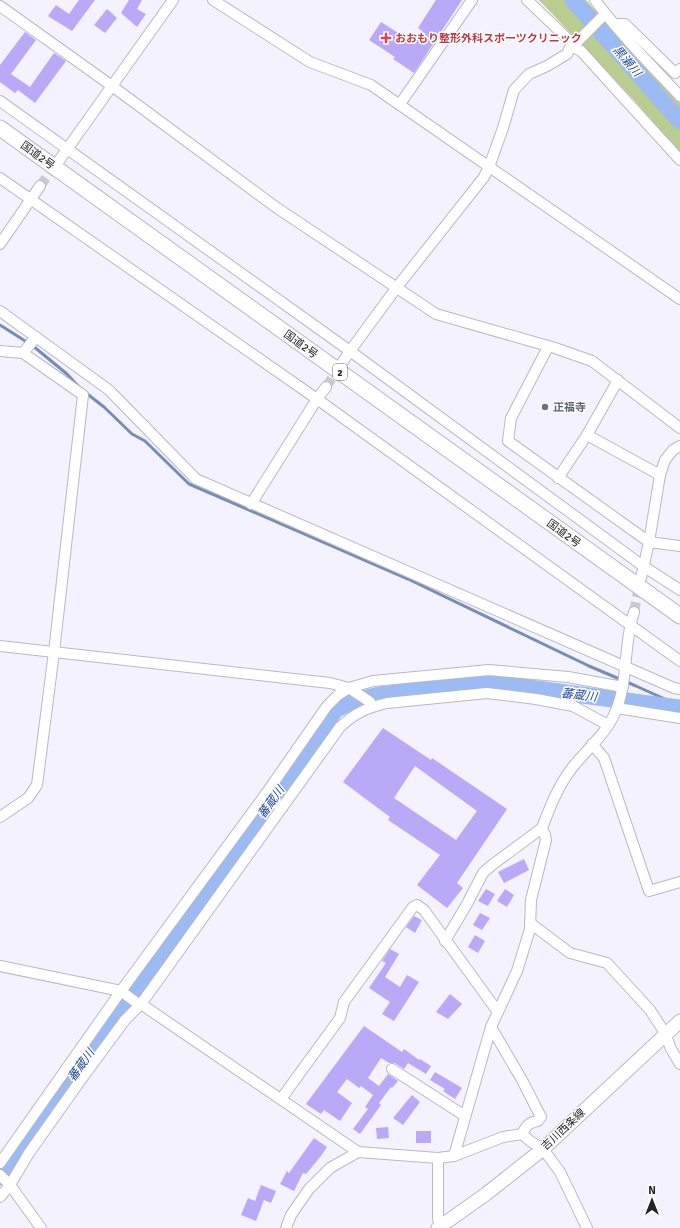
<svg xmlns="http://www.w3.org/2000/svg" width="680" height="1228" font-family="Signika,'Noto Sans JP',sans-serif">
  <rect width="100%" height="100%" fill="#f4f2ff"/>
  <path fill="#bacd91" d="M539,0H586L680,103V153L634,100Z"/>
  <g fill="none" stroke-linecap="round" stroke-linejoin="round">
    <path stroke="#788db6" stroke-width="3" d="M0,325L33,346L67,374L81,389L104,407L132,434L145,441L189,484L408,579L589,666L636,686L680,706"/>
    <g stroke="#9cbaf3" stroke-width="17">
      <path d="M573,0L680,121"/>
      <path d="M0,1177L248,832L297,766L335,710L352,701L380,695L480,683L499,684L680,708"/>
    </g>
  </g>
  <g fill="#baa9f6" fill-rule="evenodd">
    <path d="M79,0H95L72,31L48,16L56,5L69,14Z"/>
    <path d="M129,0H142L137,9L146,14L137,27L121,13Z"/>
    <path d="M436,0H462L414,73L393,59L395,57L369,40L381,22L414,43L422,31L418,28Z"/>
    <path d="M107,9L117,18L105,33L94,25Z"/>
    <path d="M25,32L36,40L11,74L30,87L54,53L66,61L35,103L18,90L15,93L0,82V65Z"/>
    <path d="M383,728L431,760L432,758L507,809L457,883L463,888L447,908L417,885L440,855L388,820L390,817L343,782ZM415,766L477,811L456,840L394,798Z"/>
    <path d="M524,859L529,870L504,883L498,872Z"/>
    <path d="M486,889L495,894L488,906L478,901Z"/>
    <path d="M505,889L514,895L507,907L497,901Z"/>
    <path d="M480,913L490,918L482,930L473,925Z"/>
    <path d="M414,916L422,920L415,933L406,927Z"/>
    <path d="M475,935L485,941L478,953L468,947Z"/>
    <path d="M390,949L399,954L385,977L400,987L407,975L419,982L394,1021L382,1014L390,1002L369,988L386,963L382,961Z"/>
    <path d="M450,994L462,1004L448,1019L436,1012Z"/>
    <path d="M364,1026L402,1052L404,1049L419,1060L420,1059L431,1066L426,1074L408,1063L404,1069L395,1063H389L381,1058L368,1078L379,1086L388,1074L398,1081L392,1088L391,1087L379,1103L381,1105L360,1134L353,1129L368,1109L365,1107L373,1095L361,1086L359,1088L347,1079L337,1092L352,1103L340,1121L324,1110L321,1114L306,1104Z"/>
    <path d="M435,1072L462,1088L455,1099L443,1091L445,1089L430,1080Z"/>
    <path d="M412,1095L420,1102L403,1125L393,1118Z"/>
    <path d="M388,1127L389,1138L377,1139L376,1128Z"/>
    <rect x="416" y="1131" width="15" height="12"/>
    <path d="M314,1138L327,1147L321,1156L306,1174L303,1173L294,1191L280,1184L287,1171L289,1173Z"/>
    <path d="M261,1185L276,1191L271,1203L264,1200L256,1221L241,1215L248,1198L255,1201Z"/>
  </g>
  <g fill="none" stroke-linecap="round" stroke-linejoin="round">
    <g stroke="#cac9d4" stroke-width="10" stroke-dasharray="10 5" stroke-linecap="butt">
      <path d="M40,186L58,162"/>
      <path d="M326,387L340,366"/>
      <path d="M634,612L640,582"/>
    </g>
    <defs>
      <g id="minor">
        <path d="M213,0L310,62L371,85L680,299"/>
        <path d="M595,0C620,34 651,65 680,96"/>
        <path d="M0,6L112,86L277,208L436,314L555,348L592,361L680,428"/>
        <path d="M605,14L575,44L571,46L581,51L680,160"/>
        <path d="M614,24H625L675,73L680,69"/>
        <path d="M0,101L350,351L643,566L680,590"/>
        <path d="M400,104L472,0"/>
        <path d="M58,162L173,0"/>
        <path d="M0,178L317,399L680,661"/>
        <path d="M0,244L40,186"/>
        <path d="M0,311L109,390L196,479L674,688L680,689"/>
        <path d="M548,347L511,418L508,441L649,542L680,546"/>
        <path d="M0,351L23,353L36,337"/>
        <path d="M340,366L350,351L397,287L484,177L489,167L503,128L514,90L529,74L547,66L567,54L571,46L570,41L527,0"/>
        <path d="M587,435L660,475"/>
        <path d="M558,478L587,435L618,380"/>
        <path d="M251,504L317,399L326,387"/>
        <path d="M641,578L649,542L660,475L665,460L673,450L680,446"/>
        <path d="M0,646L330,683L349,688L370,702L371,707"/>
        <path d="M617,708L680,718"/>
        <path d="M592,744L604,758L649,891L680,882"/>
        <path d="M265,795L282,808"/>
        <path d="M0,817L28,798L37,785L54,652L83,395L23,353"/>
        <path d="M530,923L570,953L607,963L650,1010L665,1033L671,1049L680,1064"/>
        <path d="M445,941L467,904L483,873L492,865L542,828"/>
        <path d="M0,966L121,991L137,1003L141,1004L358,1152"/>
        <path d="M491,1027L522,1080L541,1117L538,1121C529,1122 526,1126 522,1134"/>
        <path d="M392,1069L465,1116"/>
        <path d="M281,1099L340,1018L344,1002L413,907L417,905L424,910L498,1012"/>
        <path d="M454,1156L491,1027L517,971L530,929L531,900L546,840L545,835L542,828C550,807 558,786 572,768C586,750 606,734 615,713C629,681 623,644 634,612"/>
        <path d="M438,1158V1218L440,1228"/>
        <path d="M0,1163L121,991L265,795L327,706L338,695L349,688L373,681L489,670L568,677L623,687"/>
        <path d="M0,1175L10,1185L41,1228"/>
        <path d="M0,1197L10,1185L29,1153L80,1081L125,1020L141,1004L340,727C355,713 366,708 387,703L487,693L536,699L573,706L608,725"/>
        <path d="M286,1228L291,1215L309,1189L330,1168L358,1152L438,1158L454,1156L503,1137L522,1134L530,1141L543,1149L560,1172L587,1228"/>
      </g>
      <path id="major" d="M438,1228L486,1194L543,1149L680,1021"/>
      <path id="highway" d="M0,128L680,616"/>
    </defs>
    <use href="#minor" stroke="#bab8c4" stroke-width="12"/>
    <use href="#major" stroke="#bab8c4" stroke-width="15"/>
    <use href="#highway" stroke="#bab8c4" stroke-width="17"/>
    <use href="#minor" stroke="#fff" stroke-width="10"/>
    <use href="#major" stroke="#fff" stroke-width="13"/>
    <use href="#highway" stroke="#fff" stroke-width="15"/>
  </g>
  <path fill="#e0444e" stroke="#fff" stroke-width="1.5" d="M384 32h4v4h4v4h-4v4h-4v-4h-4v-4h4z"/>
  <circle fill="#6b7280" stroke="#fff" stroke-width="1.5" cx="545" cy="407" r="4"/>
  <g text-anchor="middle" stroke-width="3" stroke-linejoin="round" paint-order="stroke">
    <rect fill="#fff" stroke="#666568" stroke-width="1" x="333" y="364" width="14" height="16" rx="3"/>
    <g font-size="10" font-weight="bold" fill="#242327">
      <text x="340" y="376">2</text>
    </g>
    <g font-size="11" font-weight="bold" fill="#be3a42" stroke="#fff" text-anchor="start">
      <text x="395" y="42">おおもり整形外科スポーツクリニック</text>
    </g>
    <g font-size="11" fill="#242327" stroke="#fff">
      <text transform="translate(38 155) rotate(36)" y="4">国道2号</text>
      <text transform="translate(301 344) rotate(36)" y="4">国道2号</text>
      <text transform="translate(564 533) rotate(36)" y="4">国道2号</text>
      <text transform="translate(563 1129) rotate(-43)" y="4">吉川西条線</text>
    </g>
    <g font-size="11" font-weight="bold" fill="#5b616d" stroke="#fff" text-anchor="start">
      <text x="553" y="411">正福寺</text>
    </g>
    <g font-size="12" font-style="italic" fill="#234b9c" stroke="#fff">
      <text transform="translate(627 61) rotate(49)" y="4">黒瀬川</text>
      <text transform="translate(579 695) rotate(7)" y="4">蕃蔵川</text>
      <text transform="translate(271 802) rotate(-54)" y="4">蕃蔵川</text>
      <text transform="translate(81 1065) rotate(-54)" y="4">蕃蔵川</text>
    </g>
  </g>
  <g transform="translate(652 1200)" stroke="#ffffff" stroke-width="3" paint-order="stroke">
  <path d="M0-3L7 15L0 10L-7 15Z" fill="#242327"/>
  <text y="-6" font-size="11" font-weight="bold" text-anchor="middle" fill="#242327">N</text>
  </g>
</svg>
